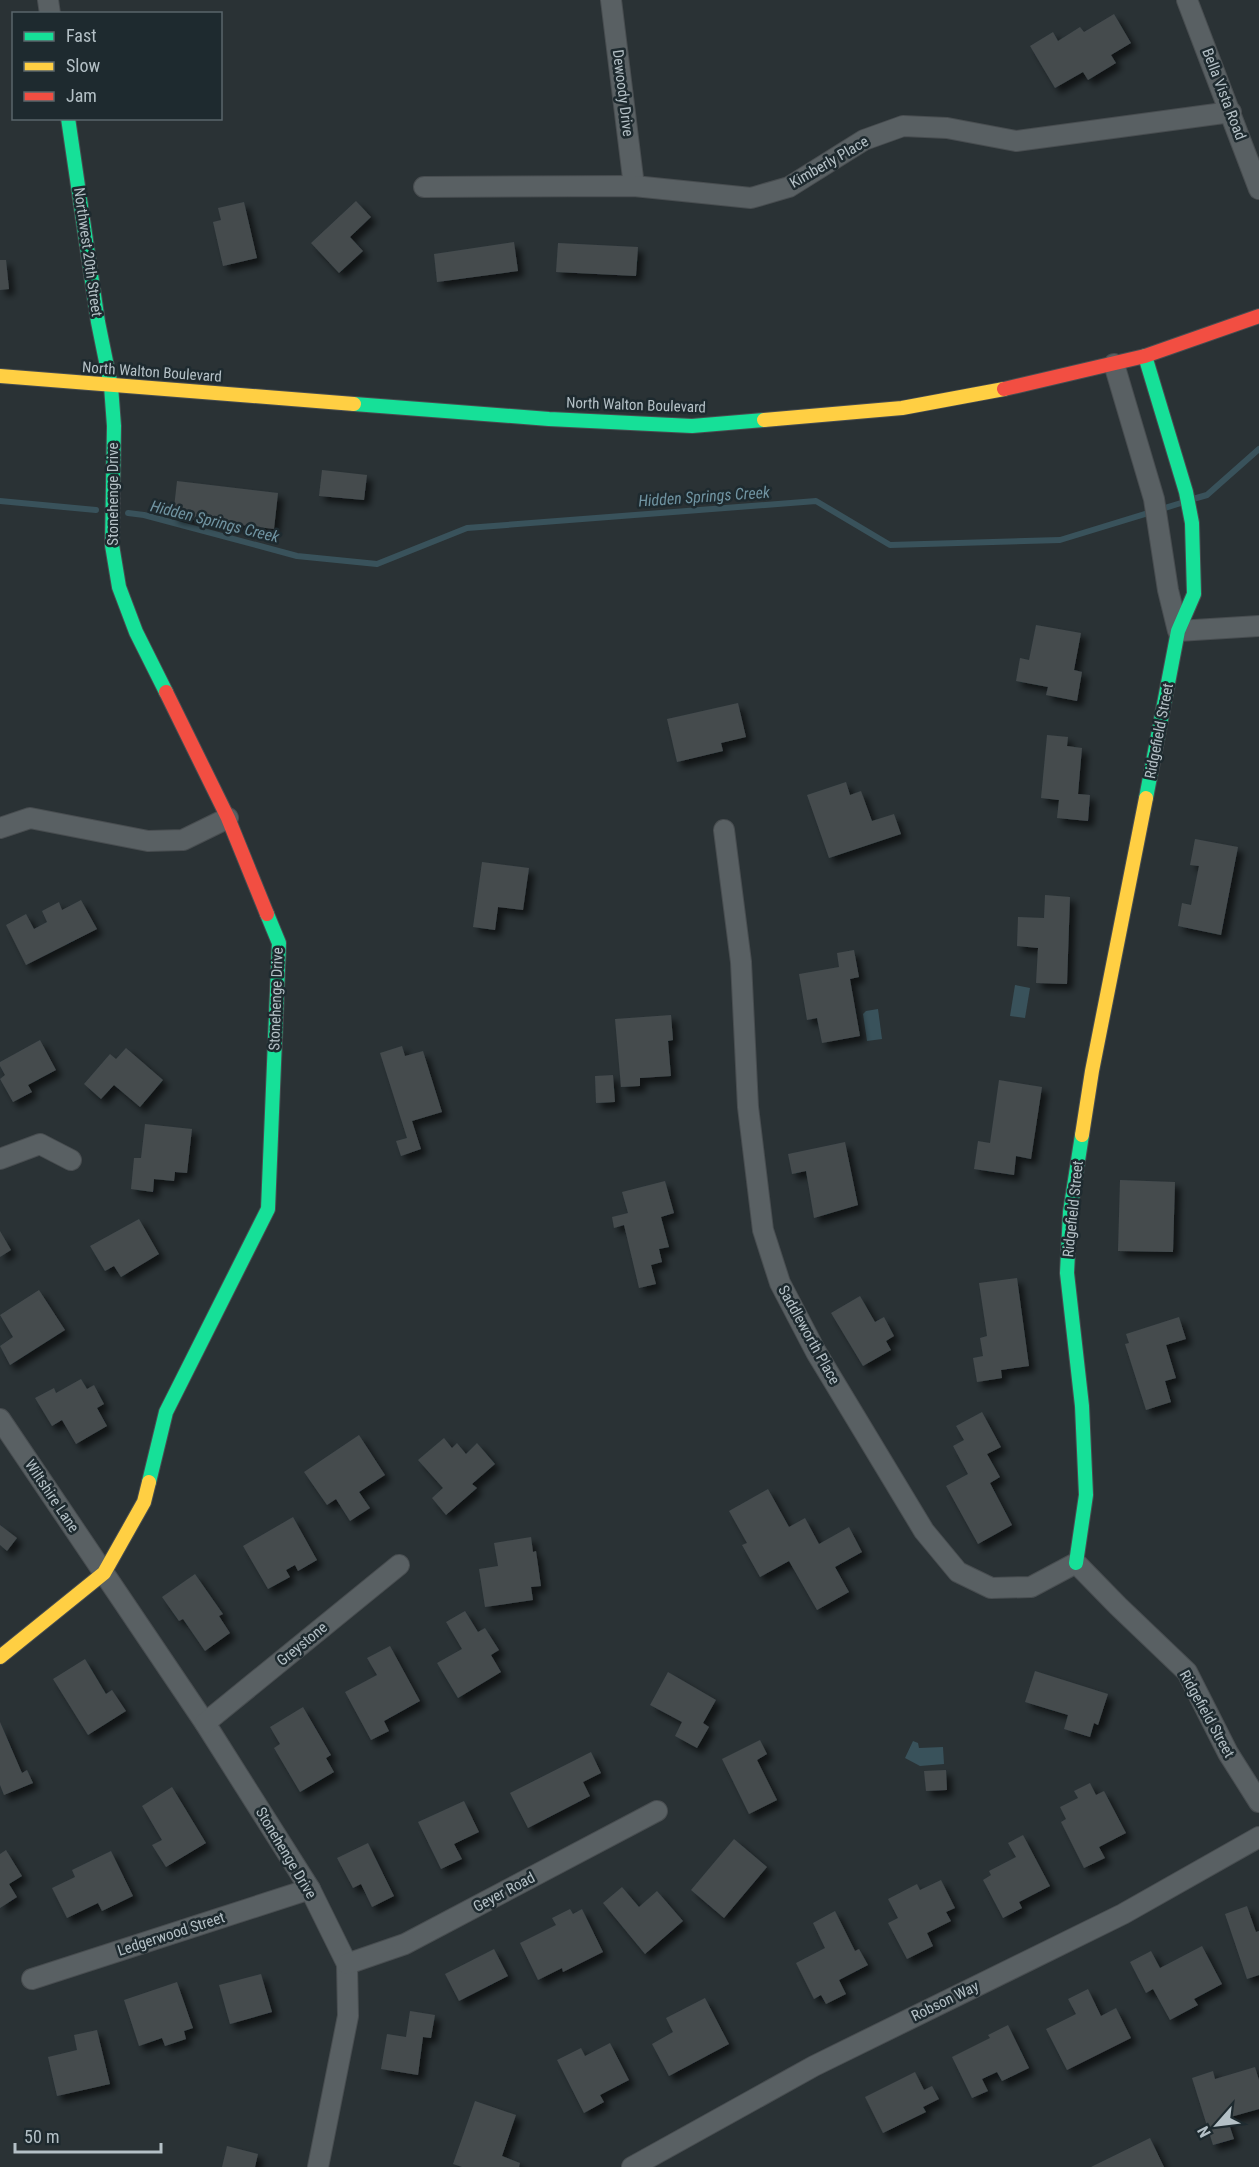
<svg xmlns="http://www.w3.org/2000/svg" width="1259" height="2167" font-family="'Roboto Condensed',sans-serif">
  <defs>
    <filter id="shadow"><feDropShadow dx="5.5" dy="5.5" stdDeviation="3" flood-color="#0009"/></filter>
  </defs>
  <rect width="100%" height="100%" fill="#2a3235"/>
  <g fill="#39525b">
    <path d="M1015,985L1030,988L1025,1018L1010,1016Z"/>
    <path d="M878,1009L882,1039L867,1041L863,1014L866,1011Z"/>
    <path d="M913,1741L918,1743L919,1748L943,1747L944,1764L920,1766L905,1758Z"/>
  </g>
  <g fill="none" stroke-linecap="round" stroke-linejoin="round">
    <g stroke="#39525b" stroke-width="6">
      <path d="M1193,499L1207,495L1259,449"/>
      <path d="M0,501L96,510"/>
      <path d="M128,513L144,515L297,556L377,564L467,528L816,501L890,545L1060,540L1181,503"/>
    </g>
  </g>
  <g fill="#444b4e" filter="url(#shadow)">
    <path d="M1114,14L1131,43L1111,55L1116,63L1088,80L1083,72L1055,88L1030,46L1053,32L1058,41L1080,27L1084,32Z"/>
    <path d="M356,201L371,217L350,237L363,251L339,273L311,243Z"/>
    <path d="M244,202L257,258L223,266L213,222L221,220L218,208Z"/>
    <path d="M514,242L518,271L437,282L434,254Z"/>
    <path d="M558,243L638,247L636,276L556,272Z"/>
    <path d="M0,260H6L9,289L0,290Z"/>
    <path d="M322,470L367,475L364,500L319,496Z"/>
    <path d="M177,481L278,493L274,529L173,517Z"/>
    <path d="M1036,625L1081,633L1074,670L1082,672L1077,701L1046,695L1048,687L1016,681L1020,658L1029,660Z"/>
    <path d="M738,703L746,737L721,743L723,751L677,762L667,719Z"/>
    <path d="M1047,735L1068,737L1067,746L1082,748L1078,794L1090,795L1088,821L1057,818L1059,800L1041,798Z"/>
    <path d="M846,782L850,795L861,791L872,821L894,814L901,834L829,858L807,795Z"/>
    <path d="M1195,839L1238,847L1221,935L1178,926L1182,903L1191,905L1199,866L1190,865Z"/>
    <path d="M482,862L529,868L523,910L498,907L495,930L473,927Z"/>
    <path d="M1045,895L1070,897L1067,984L1036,983L1038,948L1017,946L1018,917L1044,918Z"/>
    <path d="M81,900L97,929L26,965L6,925L26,914L34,929L47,922L42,911L59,902L62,910Z"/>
    <path d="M854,950L859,977L850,979L860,1036L822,1043L817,1018L807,1020L799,974L839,967L837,953Z"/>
    <path d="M671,1015L673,1040L668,1041L671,1076L640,1078V1086L621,1087L615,1019Z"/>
    <path d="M40,1040L56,1070L28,1085L32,1092L13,1102L0,1079L5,1075L0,1066V1062Z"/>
    <path d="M402,1046L405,1056L423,1051L442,1112L412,1121L421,1149L401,1156L396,1141L407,1138L380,1053Z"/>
    <path d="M126,1048L163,1080L140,1107L114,1085L101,1099L84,1084L110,1054L116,1059Z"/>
    <path d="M613,1075L615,1102L596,1103L595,1076Z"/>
    <path d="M999,1080L1042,1087L1031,1159L1016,1156L1014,1175L974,1169L978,1141L990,1143Z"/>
    <path d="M145,1124L192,1129L187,1173L175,1172L174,1181L154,1179L153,1192L131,1189L134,1158H141Z"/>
    <path d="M845,1142L858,1205L814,1218L806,1171L792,1174L788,1154Z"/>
    <path d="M1120,1180L1175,1182L1173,1252L1118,1251Z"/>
    <path d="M665,1181L674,1213L661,1217L669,1247L659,1249L662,1262L651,1265L656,1284L639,1288L624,1225L614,1228L612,1217L628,1213L622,1192Z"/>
    <path d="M139,1219L159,1254L121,1277L114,1266L105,1271L90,1246Z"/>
    <path d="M0,1231L11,1250L0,1257Z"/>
    <path d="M1017,1278L1029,1366L1001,1370L1002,1378L977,1382L973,1358L983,1356L980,1338L987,1336L979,1283Z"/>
    <path d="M39,1290L65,1330L10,1365L0,1346L13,1337L0,1315Z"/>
    <path d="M860,1296L875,1322L884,1317L894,1336L886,1341L891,1350L863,1366L831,1313Z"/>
    <path d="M1179,1317L1186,1339L1166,1345L1176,1378L1165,1381L1171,1402L1146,1410L1125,1344L1129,1343L1126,1334Z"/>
    <path d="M81,1379L87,1389L94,1385L104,1404L97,1408L107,1426L76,1444L62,1420L52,1426L35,1398L54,1388L56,1393Z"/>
    <path d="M982,1412L1001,1447L987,1454L1000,1477L990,1483L1012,1525L978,1544L946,1486L968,1474L953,1446L964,1440L956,1426Z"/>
    <path d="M359,1435L385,1475L359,1492L370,1508L350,1521L336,1499L327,1505L304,1472Z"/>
    <path d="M444,1438L452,1448L457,1443L466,1454L477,1443L495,1464L472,1484L477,1488L446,1515L432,1498L443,1488L418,1460Z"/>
    <path d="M768,1489L789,1527L805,1518L819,1544L849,1527L862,1552L835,1567L849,1592L817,1610L789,1561L760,1577L742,1545L747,1543L729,1511Z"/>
    <path d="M293,1517L317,1560L298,1571L295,1565L286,1570L290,1577L268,1589L243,1546Z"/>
    <path d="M0,1525L17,1538L7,1551L0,1545Z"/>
    <path d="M531,1537L533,1552L536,1551L541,1586L531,1587L533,1600L485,1607L479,1569L498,1566L494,1543Z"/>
    <path d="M195,1574L223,1614L219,1616L230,1633L205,1651L183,1619L179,1621L162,1597Z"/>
    <path d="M465,1611L478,1632L485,1628L499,1650L491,1655L501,1672L458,1698L437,1663L462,1649L446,1622Z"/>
    <path d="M390,1646L420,1701L384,1721L389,1731L371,1740L345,1692L377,1675L367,1658Z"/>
    <path d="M85,1659L106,1694L112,1690L126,1711L88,1735L53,1679Z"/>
    <path d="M1035,1671L1108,1694L1098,1725L1094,1723L1090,1737L1064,1729L1068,1715L1025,1702Z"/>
    <path d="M668,1672L716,1700L703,1723L709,1727L697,1748L675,1736L682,1722L650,1705Z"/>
    <path d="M303,1707L331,1755L326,1758L334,1772L300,1792L274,1748L280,1744L270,1727Z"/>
    <path d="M0,1722L22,1773L27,1770L33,1783L4,1795L0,1785Z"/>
    <path d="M760,1740L767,1754L757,1760L777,1800L749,1814L722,1759Z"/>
    <path d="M591,1752L601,1773L583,1782L590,1796L528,1828L510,1793Z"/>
    <path d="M946,1770L947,1790L926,1791L924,1771Z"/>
    <path d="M1090,1783L1096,1795L1104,1791L1126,1833L1099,1847L1105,1858L1084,1868L1061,1822L1066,1819L1060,1807L1078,1798L1074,1791Z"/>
    <path d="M172,1787L206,1843L166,1867L152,1845L162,1840L142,1806Z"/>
    <path d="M464,1801L479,1832L454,1844L462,1859L441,1869L418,1822Z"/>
    <path d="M1023,1835L1050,1886L1019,1902L1022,1908L1003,1918L983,1880L991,1875L989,1871L1016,1857L1008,1843Z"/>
    <path d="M734,1839L767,1867L724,1918L691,1890Z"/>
    <path d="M368,1843L394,1896L372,1907L361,1884L353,1888L337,1858Z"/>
    <path d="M6,1850L22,1876L9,1884L17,1897L0,1908V1854Z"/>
    <path d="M111,1851L133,1896L102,1911L98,1903L67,1918L52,1888L75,1877L72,1870Z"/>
    <path d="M941,1880L955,1908L946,1912L951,1921L927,1933L933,1946L907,1959L888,1923L898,1918L888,1899L917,1884L920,1890Z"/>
    <path d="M622,1887L639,1907L657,1891L683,1921L645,1954L603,1903Z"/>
    <path d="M1247,1906L1256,1932L1259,1931V1975L1247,1979L1225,1914Z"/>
    <path d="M570,1909L573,1914L582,1909L603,1952L563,1972L562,1968L538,1980L520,1943L556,1925L552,1918Z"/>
    <path d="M835,1911L855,1951L859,1949L868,1965L839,1980L846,1994L826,2004L821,1995L814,1999L796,1963L825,1948L813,1923Z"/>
    <path d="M1202,1946L1222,1984L1194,1999L1198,2005L1170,2020L1153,1989L1146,1993L1130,1962L1151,1951L1160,1968Z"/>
    <path d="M494,1949L508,1976L459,2001L445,1974Z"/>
    <path d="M261,1974L272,2012L230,2024L219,1985Z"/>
    <path d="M177,1982L193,2028L184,2031L186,2039L165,2046L162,2038L139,2046L124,2000Z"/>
    <path d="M1088,1989L1101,2016L1116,2008L1131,2038L1067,2070L1046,2029L1076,2014L1068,1999Z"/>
    <path d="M705,1998L729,2044L669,2076L652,2044L673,2032L666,2018Z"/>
    <path d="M410,2011L435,2015L431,2038L423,2037L418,2075L381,2069L387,2034L406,2037Z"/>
    <path d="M1008,2025L1029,2068L1002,2081L997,2072L982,2079L988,2091L972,2098L952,2057L990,2038L988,2035Z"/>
    <path d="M97,2030L110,2084L57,2096L48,2057L77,2050L74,2035Z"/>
    <path d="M610,2043L629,2080L600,2095L604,2102L584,2113L557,2060L581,2048L585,2056Z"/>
    <path d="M1255,2067L1259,2080V2109L1227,2118L1234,2139L1213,2145L1192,2078L1213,2071L1215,2079Z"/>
    <path d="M915,2072L924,2090L932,2086L939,2099L923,2107L926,2112L883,2133L865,2097Z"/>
    <path d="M475,2101L516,2115L502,2156L520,2163L519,2167H462L453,2164Z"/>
    <path d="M1150,2138L1164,2167H1091Z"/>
    <path d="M227,2146L258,2154L255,2167H222Z"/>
  </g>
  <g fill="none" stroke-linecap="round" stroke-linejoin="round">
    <defs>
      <g id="street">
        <path d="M48,0L50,14"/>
        <path d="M611,0L634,186"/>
        <path d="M1187,0L1259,189"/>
        <path d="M424,187L634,186L751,198L789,187L864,140L903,126L947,128L1016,141L1231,112"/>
        <path d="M1114,364L1154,499L1168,590L1178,631L1259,626"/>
        <path d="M0,828L30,818L148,841L183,840L228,818"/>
        <path d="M724,830L741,962L748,1107L763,1230L780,1283L816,1352L924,1531L958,1572L991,1588L1031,1587L1076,1563L1118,1606L1187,1672L1228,1753L1259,1802"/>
        <path d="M0,1159L40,1144L71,1160"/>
        <path d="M0,1419L205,1723L310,1889L347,1964L348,2016L318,2167"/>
        <path d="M205,1723L399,1565"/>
        <path d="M347,1964L405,1944L657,1811"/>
        <path d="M32,1979L310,1889"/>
        <path d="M632,2167L814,2066L1123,1914L1259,1837"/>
      </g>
      <g id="fast">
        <path d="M68,118L98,322L111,386L114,426L112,545L119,587L136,632L166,692"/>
        <path d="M1145,356L1186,492L1192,523L1194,594L1178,631L1146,798"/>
        <path d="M354,404L549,419L692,426L764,420"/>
        <path d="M149,1482L166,1412L268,1209L279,943L267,914"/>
        <path d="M1076,1563L1086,1495L1082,1406L1067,1273L1070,1212L1082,1135"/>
      </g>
      <g id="slow">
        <path d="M0,376L354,404"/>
        <path d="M764,420L902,408L1004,389"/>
        <path d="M1082,1135L1092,1071L1146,798"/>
        <path d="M0,1657L104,1573L144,1502L149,1482"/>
      </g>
      <g id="jam">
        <path d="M1004,389L1145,356L1259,316"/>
        <path d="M166,692L228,818L267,914"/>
      </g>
    </defs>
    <use href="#street" stroke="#484d50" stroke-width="22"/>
    <use href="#fast" stroke="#484d50" stroke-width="16"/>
    <use href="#slow" stroke="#484d50" stroke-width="16"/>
    <use href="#jam" stroke="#484d50" stroke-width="16"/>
    <use href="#street" stroke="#596063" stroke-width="20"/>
    <use href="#fast" stroke="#16e098" stroke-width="14"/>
    <use href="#slow" stroke="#ffcf43" stroke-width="14"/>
    <use href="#jam" stroke="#f24e42" stroke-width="14"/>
  </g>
  <g text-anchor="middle" stroke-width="5" stroke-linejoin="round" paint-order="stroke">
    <g font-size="15" fill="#b4c0c6" stroke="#1e2a2f">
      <text transform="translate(623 93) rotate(83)" y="5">Dewoody Drive</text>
      <text transform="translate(1224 94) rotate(69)" y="5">Bella Vista Road</text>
      <text transform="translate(829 162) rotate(-30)" y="5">Kimberly Place</text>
      <text transform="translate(88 252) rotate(82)" y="5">Northwest 20th Street</text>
      <text transform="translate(152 372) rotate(4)" y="5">North Walton Boulevard</text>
      <text transform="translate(636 405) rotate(2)" y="5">North Walton Boulevard</text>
      <text transform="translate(113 494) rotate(-90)" y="5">Stonehenge Drive</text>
      <text transform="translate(1159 731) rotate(-79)" y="5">Ridgefield Street</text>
      <text transform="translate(276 999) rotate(-88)" y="5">Stonehenge Drive</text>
      <text transform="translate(1073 1209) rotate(-84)" y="5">Ridgefield Street</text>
      <text transform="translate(809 1335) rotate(61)" y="5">Saddleworth Place</text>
      <text transform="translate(52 1496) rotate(56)" y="5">Wiltshire Lane</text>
      <text transform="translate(302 1644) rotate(-39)" y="5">Greystone</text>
      <text transform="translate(1207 1714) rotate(61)" y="5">Ridgefield Street</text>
      <text transform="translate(286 1853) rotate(59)" y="5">Stonehenge Drive</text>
      <text transform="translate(504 1892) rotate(-28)" y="5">Geyer Road</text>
      <text transform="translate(171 1934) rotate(-18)" y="5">Ledgerwood Street</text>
      <text transform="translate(945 2001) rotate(-26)" y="5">Robson Way</text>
    </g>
    <g font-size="16" font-style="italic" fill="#7094a2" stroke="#1e2a2f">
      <text transform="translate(704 496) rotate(-4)" y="6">Hidden Springs Creek</text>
      <text transform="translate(215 521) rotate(14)" y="6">Hidden Springs Creek</text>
    </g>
  </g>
  <rect x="12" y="12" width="210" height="108" fill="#1e2a2f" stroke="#5a666b" stroke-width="1.5"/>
  <rect x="24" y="32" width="30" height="9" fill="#16e098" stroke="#5a666b" stroke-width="1.5"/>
  <text x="66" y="42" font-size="18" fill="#b4c0c6">Fast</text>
  <rect x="24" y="62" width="30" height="9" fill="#ffcf43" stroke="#5a666b" stroke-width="1.5"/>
  <text x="66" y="72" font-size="18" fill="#b4c0c6">Slow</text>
  <rect x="24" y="92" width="30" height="9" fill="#f24e42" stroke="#5a666b" stroke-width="1.5"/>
  <text x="66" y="102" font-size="18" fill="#b4c0c6">Jam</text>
  <g transform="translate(1217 2125) rotate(242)" stroke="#1e2a2f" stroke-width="4.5" paint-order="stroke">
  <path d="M0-4.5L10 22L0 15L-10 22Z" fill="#b4c0c6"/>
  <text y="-9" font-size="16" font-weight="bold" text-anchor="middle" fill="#b4c0c6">N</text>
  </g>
  <path d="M15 2143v9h146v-9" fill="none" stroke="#b4c0c6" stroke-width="3"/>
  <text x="24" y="2143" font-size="18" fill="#b4c0c6" stroke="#1e2a2f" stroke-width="4.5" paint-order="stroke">50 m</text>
</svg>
